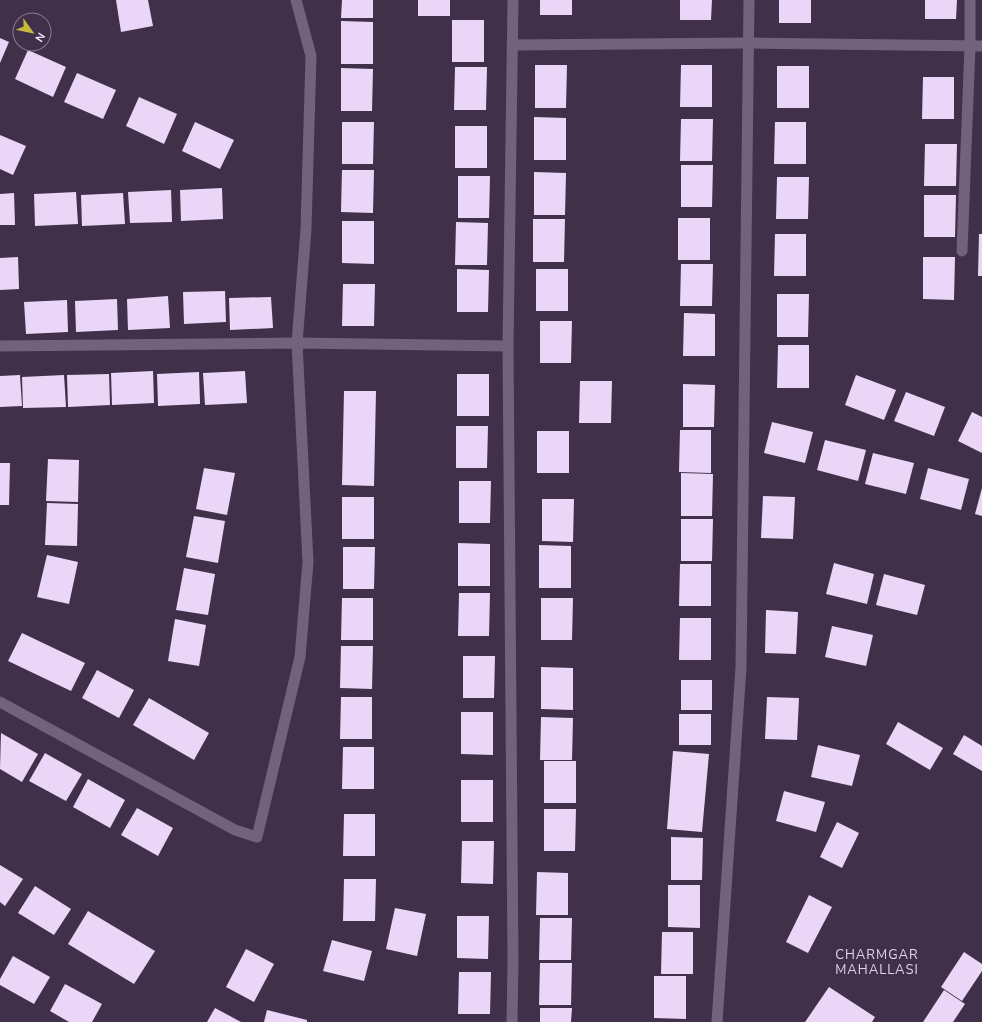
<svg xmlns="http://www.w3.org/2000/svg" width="982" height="1022" font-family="'Nunito Sans',sans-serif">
	<rect width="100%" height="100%" fill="#41304a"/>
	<g fill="#ebd6f7">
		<polygon points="116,0 148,0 153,26 121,32"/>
		<polygon points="342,0 373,0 373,18 341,18"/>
		<rect x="418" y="0" width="32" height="16"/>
		<rect x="540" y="0" width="32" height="15"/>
		<polygon points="680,0 712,0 711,20 680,20"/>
		<rect x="779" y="0" width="32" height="23"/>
		<polygon points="925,0 957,0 956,19 925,19"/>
		<rect x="452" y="20" width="32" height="42"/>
		<polygon points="341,21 373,22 373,64 341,64"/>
		<polygon points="0,38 9,42 0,63"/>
		<polygon points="28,50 66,67 53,97 15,79"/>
		<polygon points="535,65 567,65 566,108 535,108"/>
		<polygon points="681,65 712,65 712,107 680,107"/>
		<rect x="777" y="66" width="32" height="42"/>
		<polygon points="455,67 487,67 486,110 454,110"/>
		<polygon points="341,68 373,69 372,111 341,111"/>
		<polygon points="77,73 116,90 103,119 64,102"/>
		<polygon points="923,77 954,77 954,119 922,119"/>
		<polygon points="139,97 177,114 164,144 126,126"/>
		<polygon points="534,117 566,118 566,160 534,160"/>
		<polygon points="681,119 713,119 712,161 680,161"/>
		<polygon points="195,122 234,140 220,169 182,151"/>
		<polygon points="342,122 374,122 373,164 342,164"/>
		<polygon points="775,122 806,122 806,164 774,164"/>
		<rect x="455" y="126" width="32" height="42"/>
		<polygon points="0,135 26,146 13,175 0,169"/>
		<polygon points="925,144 957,144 956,186 924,186"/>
		<polygon points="681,165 713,165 712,207 681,207"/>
		<polygon points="342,170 374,170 373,213 341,212"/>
		<polygon points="534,172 566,173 565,215 534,215"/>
		<polygon points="458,176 490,176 489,218 458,218"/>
		<polygon points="777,177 809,177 808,219 776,219"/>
		<polygon points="222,188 223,219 181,221 180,190"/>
		<polygon points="171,190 172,222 130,223 128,192"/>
		<polygon points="76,192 78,224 35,226 34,194"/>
		<polygon points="14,193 15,225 0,225 0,194"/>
		<polygon points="123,193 125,224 82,226 81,195"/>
		<polygon points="924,195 956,195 955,237 924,237"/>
		<rect x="678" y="218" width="32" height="42"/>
		<polygon points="533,219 565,219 564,262 533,262"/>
		<polygon points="342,221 374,221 374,264 342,263"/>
		<polygon points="456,222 488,223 487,265 455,265"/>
		<polygon points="775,234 806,234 806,276 774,276"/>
		<polygon points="979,234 982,234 982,276 978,276"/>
		<polygon points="18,257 19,289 0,290 0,258"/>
		<polygon points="923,257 955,257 954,300 923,299"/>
		<polygon points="681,264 713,264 712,306 680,306"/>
		<polygon points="457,269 489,270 488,312 457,312"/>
		<rect x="536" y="269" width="32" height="42"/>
		<polygon points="343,284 375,284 374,326 342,326"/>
		<polygon points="225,291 226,322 184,324 183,292"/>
		<polygon points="777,294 809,294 808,337 777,337"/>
		<polygon points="168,296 170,328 128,330 127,299"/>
		<polygon points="271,297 273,328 230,330 229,298"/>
		<polygon points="117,299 118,330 76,332 75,301"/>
		<polygon points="67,300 68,332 26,334 24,302"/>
		<polygon points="684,313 715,314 715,356 683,356"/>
		<polygon points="540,321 572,321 571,363 540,363"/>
		<polygon points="778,345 809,345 809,388 777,388"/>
		<polygon points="153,371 154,403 112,405 111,373"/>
		<polygon points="245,371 247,403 205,405 203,373"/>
		<polygon points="199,372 200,404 158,406 157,374"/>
		<polygon points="109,374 110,405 68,407 67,375"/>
		<rect x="457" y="374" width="32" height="42"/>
		<polygon points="20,375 22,406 0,407 0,376"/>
		<polygon points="64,375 66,407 23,408 22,377"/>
		<polygon points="856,375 896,390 884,420 845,405"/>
		<polygon points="580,381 612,381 611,423 579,423"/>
		<polygon points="683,384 715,385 714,427 683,427"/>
		<polygon points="344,391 376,391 374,486 342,485"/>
		<polygon points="906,392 945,407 934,436 894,421"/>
		<polygon points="972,412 982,417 982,453 958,441"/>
		<polygon points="772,422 813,432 805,463 764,453"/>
		<polygon points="456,426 488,426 487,468 456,468"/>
		<polygon points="680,430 711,430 711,473 679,472"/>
		<rect x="537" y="431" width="32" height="42"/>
		<polygon points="825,440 866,450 858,481 817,470"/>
		<polygon points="873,453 914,463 906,494 865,484"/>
		<polygon points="48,459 79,460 78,502 46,501"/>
		<polygon points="0,463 10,463 9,505 0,505"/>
		<polygon points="204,468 235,473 227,515 196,509"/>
		<polygon points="928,468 969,479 961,510 920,499"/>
		<polygon points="681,473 713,474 712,516 681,516"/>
		<polygon points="459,481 491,481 490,523 459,523"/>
		<polygon points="982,488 982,516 975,514"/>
		<polygon points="763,496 795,497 793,539 761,538"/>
		<rect x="342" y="497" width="32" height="42"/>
		<polygon points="542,499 574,499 573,542 542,541"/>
		<polygon points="47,503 78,504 77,546 45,545"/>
		<polygon points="194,516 225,521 218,563 186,557"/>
		<polygon points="681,519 713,519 712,561 681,561"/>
		<polygon points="458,543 490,544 490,586 458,586"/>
		<polygon points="539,545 571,546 571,588 539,588"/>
		<polygon points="343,547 375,547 374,589 343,589"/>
		<polygon points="47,555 78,562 69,604 37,597"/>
		<polygon points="834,563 874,574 867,604 826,594"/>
		<polygon points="680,564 711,564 711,606 679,606"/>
		<polygon points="184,568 215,574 208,615 176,610"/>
		<polygon points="884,574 925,585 917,615 876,605"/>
		<polygon points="459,593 490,593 489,636 458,636"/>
		<polygon points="342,598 373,598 373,640 341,640"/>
		<polygon points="541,598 573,598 572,640 541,640"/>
		<polygon points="766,610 798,612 796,654 765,653"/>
		<polygon points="680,618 711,618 711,660 679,660"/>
		<polygon points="175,619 206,625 199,666 168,661"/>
		<polygon points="832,626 873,635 866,666 825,657"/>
		<polygon points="22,633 85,663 71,691 8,661"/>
		<polygon points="341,646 373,646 372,689 340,688"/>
		<polygon points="463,656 495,656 494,698 463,698"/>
		<polygon points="541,667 573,668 573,710 541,709"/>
		<polygon points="97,670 134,690 119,718 82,698"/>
		<rect x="681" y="680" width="31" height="30"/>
		<polygon points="341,697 372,697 372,739 340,739"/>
		<polygon points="767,697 799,698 797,740 765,739"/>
		<polygon points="149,698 209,733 194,760 133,725"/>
		<polygon points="461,712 493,712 493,755 461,754"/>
		<rect x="679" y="714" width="32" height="31"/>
		<polygon points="541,717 573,718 572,760 540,760"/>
		<polygon points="898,722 943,748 930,770 886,744"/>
		<polygon points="1,733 38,754 22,782 0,769"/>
		<polygon points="964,735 982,746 982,771 953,754"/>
		<polygon points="818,745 860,755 852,786 811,777"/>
		<polygon points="343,747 374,747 374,789 342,789"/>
		<polygon points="673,751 709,754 702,832 667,829"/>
		<polygon points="45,753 82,774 66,801 29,781"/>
		<rect x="544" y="761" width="32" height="42"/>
		<polygon points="88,779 125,800 110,828 73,807"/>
		<rect x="461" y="780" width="32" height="42"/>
		<polygon points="784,791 825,802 816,832 776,821"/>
		<polygon points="137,808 173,828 158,856 121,835"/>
		<polygon points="544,809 576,809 575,851 544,851"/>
		<polygon points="344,814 375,814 375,856 343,856"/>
		<polygon points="837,822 859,833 842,868 820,857"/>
		<polygon points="671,837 703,838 702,880 671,880"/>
		<polygon points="462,841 494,841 493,884 461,883"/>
		<polygon points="0,865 23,879 5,906 0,902"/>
		<polygon points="537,872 568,873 568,915 536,915"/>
		<polygon points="344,879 376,879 375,921 343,921"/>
		<polygon points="668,885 700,885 700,928 668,927"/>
		<polygon points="35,886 71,909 54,935 18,913"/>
		<polygon points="809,895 832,907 808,953 786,942"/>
		<polygon points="395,908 426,914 417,956 386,949"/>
		<polygon points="88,911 155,951 134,984 68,944"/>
		<polygon points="457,916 489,916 488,959 457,958"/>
		<polygon points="540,918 572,918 571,960 539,960"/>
		<polygon points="662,932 693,932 693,974 661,974"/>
		<polygon points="332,940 372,951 364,981 323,971"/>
		<polygon points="246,949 274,964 254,1002 226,987"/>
		<polygon points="964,952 982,964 982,971 962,1001 941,987"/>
		<polygon points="13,956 50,977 34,1004 0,985 0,979"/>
		<polygon points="540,963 572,963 571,1005 539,1005"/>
		<polygon points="459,972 491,972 490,1014 458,1014"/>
		<polygon points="654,976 686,976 686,1019 654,1018"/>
		<polygon points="65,984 102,1004 92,1022 69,1022 50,1011"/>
		<polygon points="829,987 875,1017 872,1022 805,1022"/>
		<polygon points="944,990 965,1004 953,1022 923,1022"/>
		<polygon points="215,1008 241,1022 207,1022"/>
		<polygon points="540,1008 572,1008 571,1022 540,1022"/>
		<polygon points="267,1010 307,1020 307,1022 264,1022"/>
	</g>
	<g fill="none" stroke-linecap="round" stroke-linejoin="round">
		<g stroke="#73627c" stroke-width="11">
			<polyline points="513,45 749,43 982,46"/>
			<polyline points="962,251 970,46 970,0"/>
			<polyline points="0,346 297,343 508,346"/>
			<polyline points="0,702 235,830 257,837 300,657 308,562 297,343 306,229 311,56 296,0"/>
			<polyline points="512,1022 513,962 508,346 513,0"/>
			<polyline points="717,1022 741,667 749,0"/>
		</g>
	</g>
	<g text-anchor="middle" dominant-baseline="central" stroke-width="4" stroke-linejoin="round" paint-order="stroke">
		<g font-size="13" letter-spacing="1" fill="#e6d1f2" stroke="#41304a">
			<text x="877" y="955">CHARMGAR<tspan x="877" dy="15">MAHALLASI</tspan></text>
		</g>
	</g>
	<g transform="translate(32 32) rotate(123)"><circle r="19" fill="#41304a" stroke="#897b91"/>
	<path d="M0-3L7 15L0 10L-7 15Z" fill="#c8bb3b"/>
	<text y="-6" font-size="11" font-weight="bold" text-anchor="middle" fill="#f5ebfb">N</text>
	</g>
</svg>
